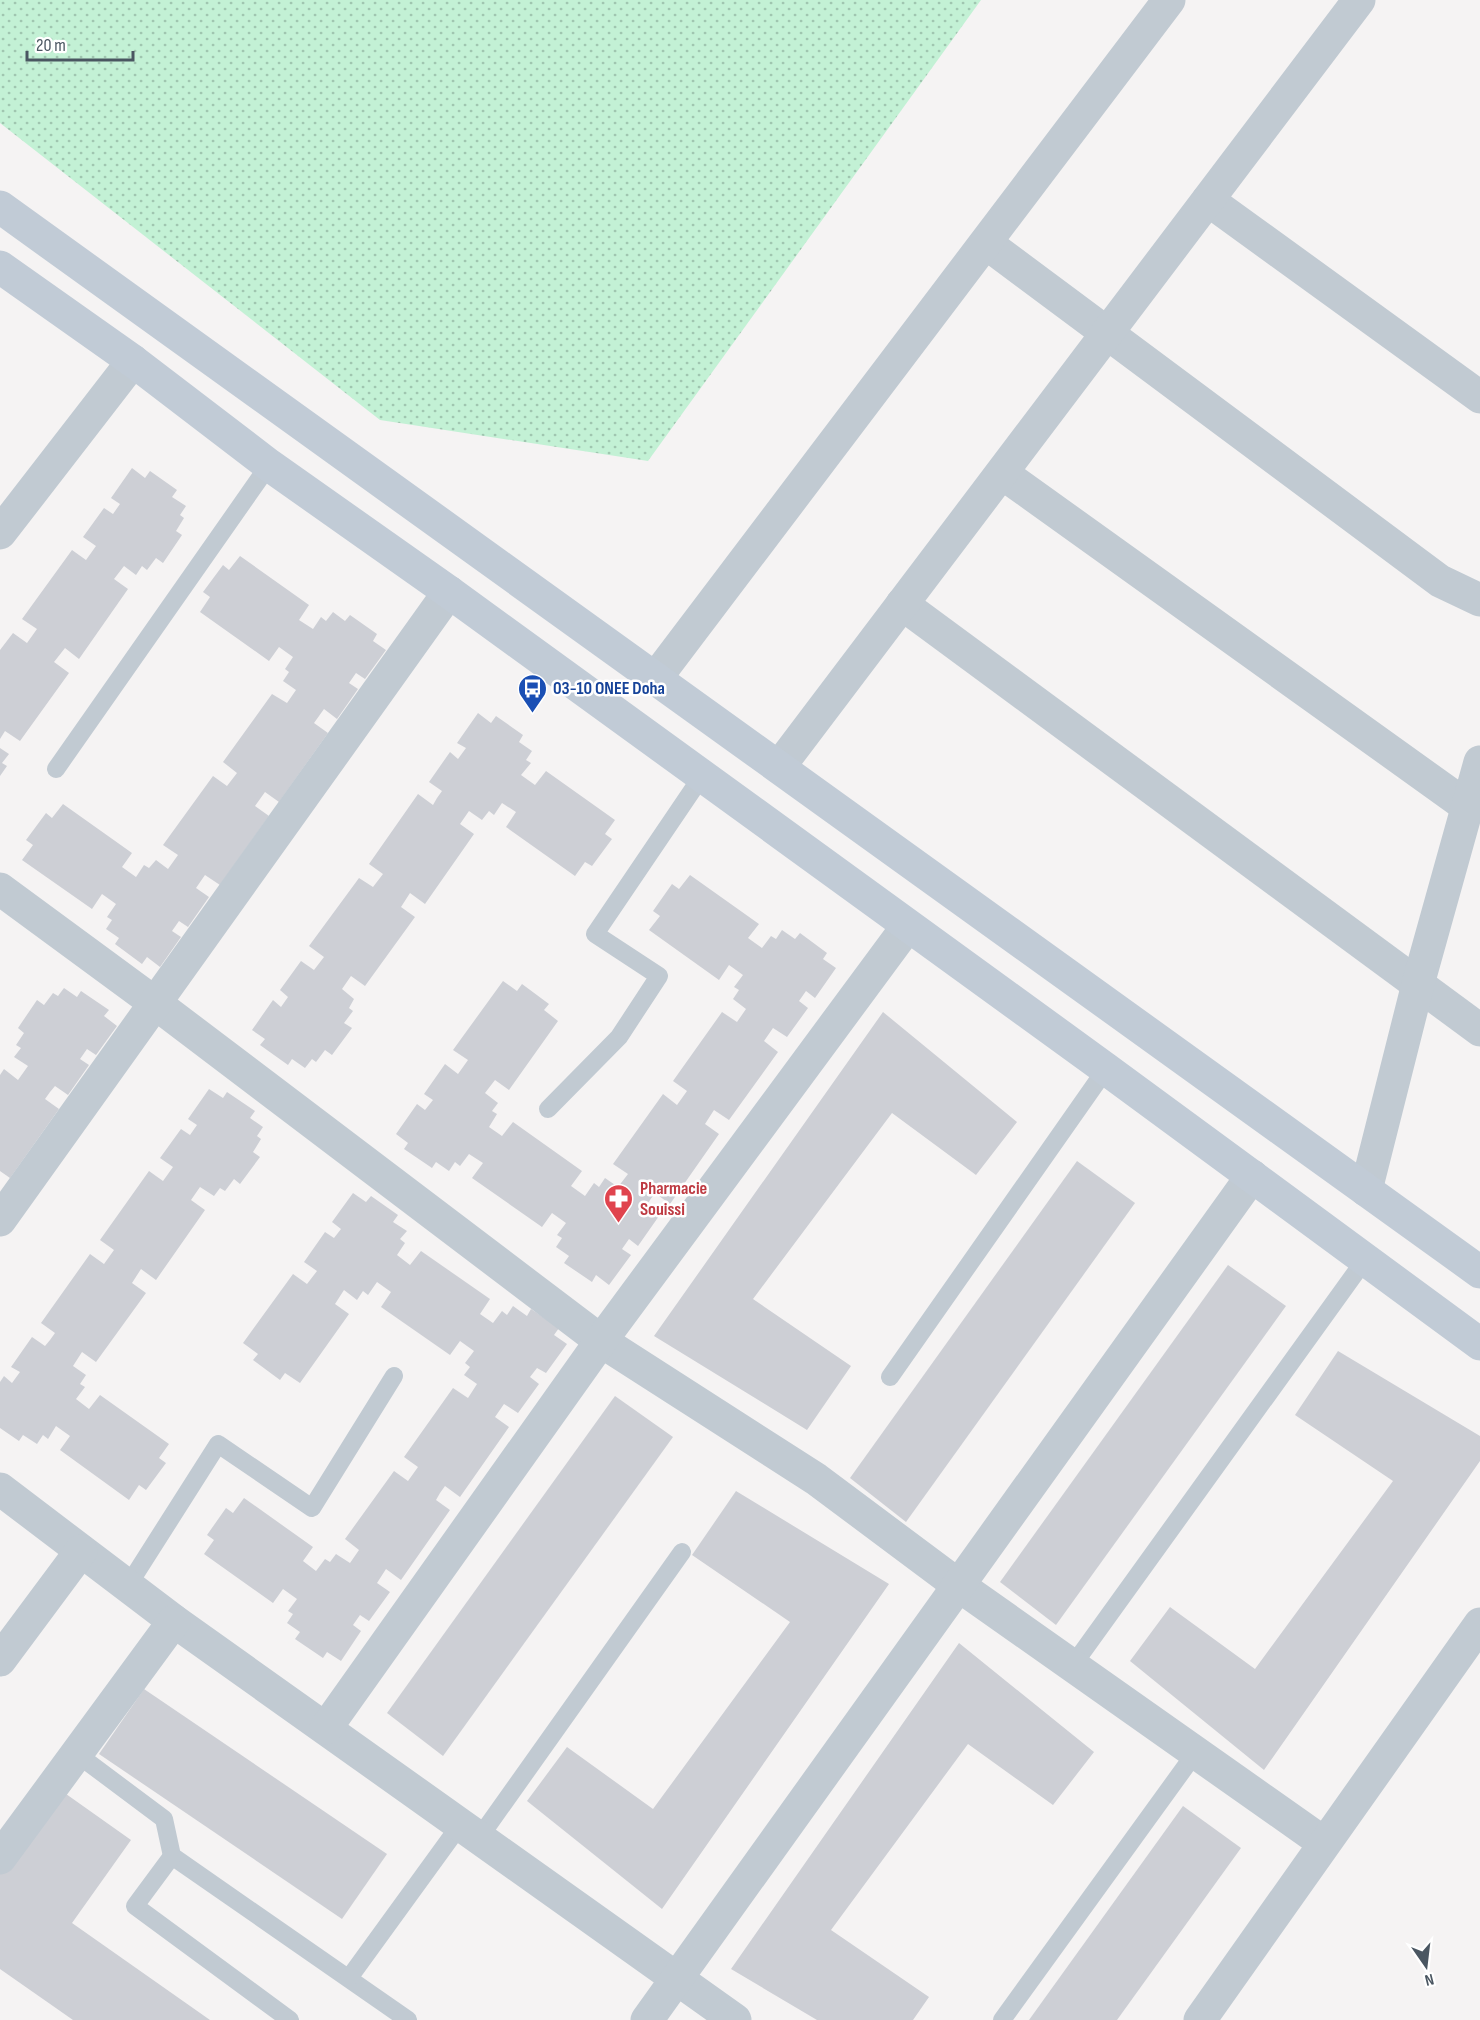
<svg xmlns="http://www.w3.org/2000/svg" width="1480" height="2020" font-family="'Sofia Sans Condensed',sans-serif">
	<defs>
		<pattern id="grass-dots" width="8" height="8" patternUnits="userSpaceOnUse" patternTransform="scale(1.5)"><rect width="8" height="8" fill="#c3f1d5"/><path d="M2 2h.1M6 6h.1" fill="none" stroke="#a0c6b0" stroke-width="1.8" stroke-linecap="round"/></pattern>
	</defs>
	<rect width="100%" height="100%" fill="#f5f3f3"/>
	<polygon fill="url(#grass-dots)" points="0,0 981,0 648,461 380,420 0,123"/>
	<g fill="#cdcfd5">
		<polygon points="132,468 145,478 150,471 177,490 172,497 186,506 180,515 184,518 176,531 182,535 163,563 156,558 147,570 142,566 136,575 124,566 114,579 128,589 79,659 65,648 54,662 69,673 20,741 5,731 0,739 0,650 13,633 27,643 37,629 22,619 72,550 86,560 96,546 83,537 104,508 113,514 120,504 111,498"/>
		<polygon points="240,556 309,605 299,620 313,629 321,617 326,621 333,612 345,621 350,615 377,634 373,641 386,650 365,679 356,673 349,683 358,689 337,719 324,709 314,723 328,733 279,802 265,792 255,806 269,816 220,885 205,875 196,888 209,897 188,927 179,921 172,931 181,937 160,967 147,957 142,964 115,944 119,938 106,929 112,920 107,917 116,904 102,894 92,909 22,860 33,845 26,840 46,813 52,818 63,804 132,853 122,867 136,877 144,865 149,868 156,860 168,869 178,855 163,845 213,776 227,786 237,773 223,762 272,694 287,703 296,690 283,681 289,672 285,669 293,657 279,647 269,661 200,612 210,597 203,592 223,565 229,570"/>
		<polygon points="478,713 491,723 496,716 523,735 519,742 532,751 526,760 531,763 521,775 535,785 546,771 615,820 605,834 612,839 592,866 585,862 575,876 506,827 516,812 502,803 494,815 489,811 482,820 469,811 460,824 474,834 425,904 410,893 401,907 415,917 365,986 351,976 342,989 354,999 349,1008 353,1011 344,1023 352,1028 332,1055 325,1050 316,1062 312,1059 305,1068 292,1059 288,1065 260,1045 265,1039 252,1030 273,1000 281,1007 288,997 280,990 301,961 314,970 324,957 309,946 359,878 373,887 383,874 369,864 418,794 433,805 437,798 442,791 429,782 450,752 458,759 466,748 457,743"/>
		<polygon points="0,748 9,754 2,763 7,766 0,776"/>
		<polygon points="690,875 759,924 748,938 762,948 771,936 776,939 782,930 795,939 800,933 827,953 823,959 836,968 815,998 806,991 799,1001 808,1008 787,1037 773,1028 764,1041 778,1052 729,1120 714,1110 705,1124 719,1134 670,1204 655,1193 650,1200 646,1207 659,1216 638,1246 629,1239 622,1249 631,1255 609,1285 596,1275 592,1282 564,1263 569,1256 556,1247 562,1238 557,1235 566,1223 552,1213 542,1227 472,1178 483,1163 469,1154 460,1166 455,1162 449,1171 436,1162 432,1168 404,1149 408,1143 396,1134 417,1104 425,1110 433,1100 424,1094 445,1064 458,1074 468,1060 453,1050 503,981 517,991 522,984 549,1004 544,1010 558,1021 509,1090 495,1080 485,1093 498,1103 492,1111 497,1114 489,1127 502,1136 513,1122 582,1171 571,1186 585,1196 594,1183 599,1187 605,1178 618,1187 628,1174 613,1164 663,1094 677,1105 687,1091 673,1081 722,1012 737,1022 746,1009 733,999 739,990 734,987 743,975 729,965 719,980 649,930 660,916 653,911 672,884 679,889"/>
		<polygon points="64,988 77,997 81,991 109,1010 104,1016 117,1026 96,1055 87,1049 80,1059 89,1065 68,1095 55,1086 50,1092 45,1099 59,1109 10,1178 0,1171 0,1075 4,1069 18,1080 28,1066 14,1057 21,1048 16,1045 24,1033 18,1028 37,1000 44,1005 53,993 58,996"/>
		<polygon points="883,1012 1017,1122 976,1175 892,1113 753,1299 851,1366 807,1430 654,1336"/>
		<polygon points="209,1089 223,1098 227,1092 255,1111 250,1118 263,1127 257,1136 261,1139 253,1152 260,1157 240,1184 234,1179 225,1191 220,1188 214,1196 200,1187 191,1200 205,1210 156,1280 141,1269 132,1283 146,1293 96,1362 82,1352 73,1366 86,1375 80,1384 85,1387 76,1399 89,1409 100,1395 169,1444 159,1458 166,1463 146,1490 139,1485 129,1500 60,1450 70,1436 56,1426 48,1439 43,1435 37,1444 23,1435 19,1441 0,1428 0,1382 4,1376 12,1383 20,1372 11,1367 32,1337 45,1346 50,1340 55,1333 41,1323 90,1254 104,1264 114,1250 100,1240 149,1171 163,1181 173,1167 160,1158 181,1129 190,1135 197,1125 188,1119"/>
		<polygon points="1077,1161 1135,1203 906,1522 850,1478"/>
		<polygon points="353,1193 366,1202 371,1196 398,1215 393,1222 407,1231 400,1239 405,1243 397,1255 410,1265 421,1251 490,1299 480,1314 493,1323 502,1311 507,1315 513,1306 527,1316 531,1309 559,1328 554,1335 567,1344 546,1373 537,1368 530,1377 539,1384 518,1413 504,1404 495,1417 509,1427 460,1497 445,1486 440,1493 436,1500 450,1510 401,1580 386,1569 377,1583 390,1592 369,1621 360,1615 353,1625 361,1631 341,1661 327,1652 323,1658 295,1639 300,1632 287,1623 293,1614 288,1611 297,1599 283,1589 273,1603 204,1554 214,1540 207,1535 226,1508 233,1513 244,1498 313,1547 303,1561 316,1571 325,1559 330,1562 336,1554 350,1563 359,1550 345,1539 394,1471 408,1481 418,1467 404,1457 453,1388 468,1398 477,1384 464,1375 470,1367 465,1363 474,1351 460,1341 450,1355 381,1307 391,1292 377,1282 368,1295 363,1291 357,1300 344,1290 335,1304 349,1314 300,1383 285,1373 280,1380 253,1360 258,1354 243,1343 293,1274 307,1284 317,1271 304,1262 325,1232 334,1238 341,1229 332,1222"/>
		<polygon points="1228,1265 1286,1306 1056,1625 1000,1582"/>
		<polygon points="1338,1351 1480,1436 1480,1461 1264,1770 1130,1661 1170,1607 1255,1669 1393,1481 1295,1415"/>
		<polygon points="615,1396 673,1437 443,1756 387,1713"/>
		<polygon points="736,1491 889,1584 662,1909 527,1801 567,1747 653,1809 790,1622 692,1555"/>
		<polygon points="959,1643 1094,1752 1053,1805 968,1744 831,1930 929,1997 913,2020 817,2020 731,1969"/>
		<polygon points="144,1689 387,1854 342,1919 99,1754"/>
		<polygon points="59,1789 131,1840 72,1923 210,2020 73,2020 0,1969 0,1871"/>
		<polygon points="1183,1806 1241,1848 1117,2020 1029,2020"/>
	</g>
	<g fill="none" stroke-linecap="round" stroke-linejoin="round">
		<g stroke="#c1cad2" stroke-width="18">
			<polyline points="56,769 269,465"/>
			<polyline points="548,1109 619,1037 659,976 595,934 702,776"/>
			<polyline points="890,1377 1106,1069"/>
			<polyline points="129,1584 218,1444 312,1508 394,1376"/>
			<polyline points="1073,1665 1364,1261"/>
			<polyline points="77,1754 164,1819 172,1856 408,2020"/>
			<polyline points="479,1838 682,1552"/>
			<polyline points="172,1856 135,1906 290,2020"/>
			<polyline points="349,1978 460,1825"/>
			<polyline points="1002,2020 1196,1752"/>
		</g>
		<g stroke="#c1cad2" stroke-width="33">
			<polyline points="1208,200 1480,397"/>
			<polyline points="986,243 1440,581 1480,600"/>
			<polyline points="1002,473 1468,807"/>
			<polyline points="0,533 133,361"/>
			<polyline points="902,604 1480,1030"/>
			<polyline points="655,679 1169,0"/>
			<polyline points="779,767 1359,0"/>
			<polyline points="0,889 155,1003 601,1341 816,1479 958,1585 1324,1843"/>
			<polyline points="1366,1190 1418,984 1480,762"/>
			<polyline points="0,1220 449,592"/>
			<polyline points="0,1489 174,1621 735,2020"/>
			<polyline points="0,1660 81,1551"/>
			<polyline points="326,1728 601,1341 907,927"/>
			<polyline points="0,1858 174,1621"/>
			<polyline points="647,2020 1252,1176"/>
			<polyline points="1200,2020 1480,1624"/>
		</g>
		<g stroke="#c1cbd6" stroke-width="33">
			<polyline points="0,207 1480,1272"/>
			<polyline points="0,267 133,361 269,465 449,592 1106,1069 1480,1344"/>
		</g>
	</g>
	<defs>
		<symbol id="bus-pin" viewBox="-11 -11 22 30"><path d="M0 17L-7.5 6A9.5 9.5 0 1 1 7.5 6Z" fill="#1a4fb4" stroke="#fff"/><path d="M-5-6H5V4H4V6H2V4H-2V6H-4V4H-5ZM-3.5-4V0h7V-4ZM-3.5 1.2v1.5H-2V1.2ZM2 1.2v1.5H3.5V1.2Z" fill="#fff"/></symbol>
		<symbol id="pharmacy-pin" viewBox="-11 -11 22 30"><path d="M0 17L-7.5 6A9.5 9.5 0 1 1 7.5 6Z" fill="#e0444e" stroke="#fff"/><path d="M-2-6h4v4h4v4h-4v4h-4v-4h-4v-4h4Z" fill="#fff"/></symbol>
	</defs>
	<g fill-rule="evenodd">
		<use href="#bus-pin" x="516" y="672" width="33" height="45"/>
		<use href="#pharmacy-pin" x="602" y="1182" width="33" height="45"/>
	</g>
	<g text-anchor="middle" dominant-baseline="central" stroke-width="5" stroke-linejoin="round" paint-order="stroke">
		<g font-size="18" font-weight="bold" fill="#164399" stroke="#fff" text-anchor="start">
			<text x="553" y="688">03-10 ONEE Doha</text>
		</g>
		<g font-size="18" font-weight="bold" fill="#be3a42" stroke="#fff" text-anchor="start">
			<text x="640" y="1188">Pharmacie<tspan x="640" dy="21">Souissi</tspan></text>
		</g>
	</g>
	<g transform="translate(1426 1966) rotate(166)" stroke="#ffffff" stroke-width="4.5" paint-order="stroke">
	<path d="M0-4.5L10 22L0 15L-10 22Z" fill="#4a5661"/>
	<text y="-9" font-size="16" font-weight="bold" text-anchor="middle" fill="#4a5661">N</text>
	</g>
	<path d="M27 51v9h106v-9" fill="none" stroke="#4a5661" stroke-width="3"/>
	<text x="36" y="51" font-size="18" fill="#4a5661" stroke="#ffffff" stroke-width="4.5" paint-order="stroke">20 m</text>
</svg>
